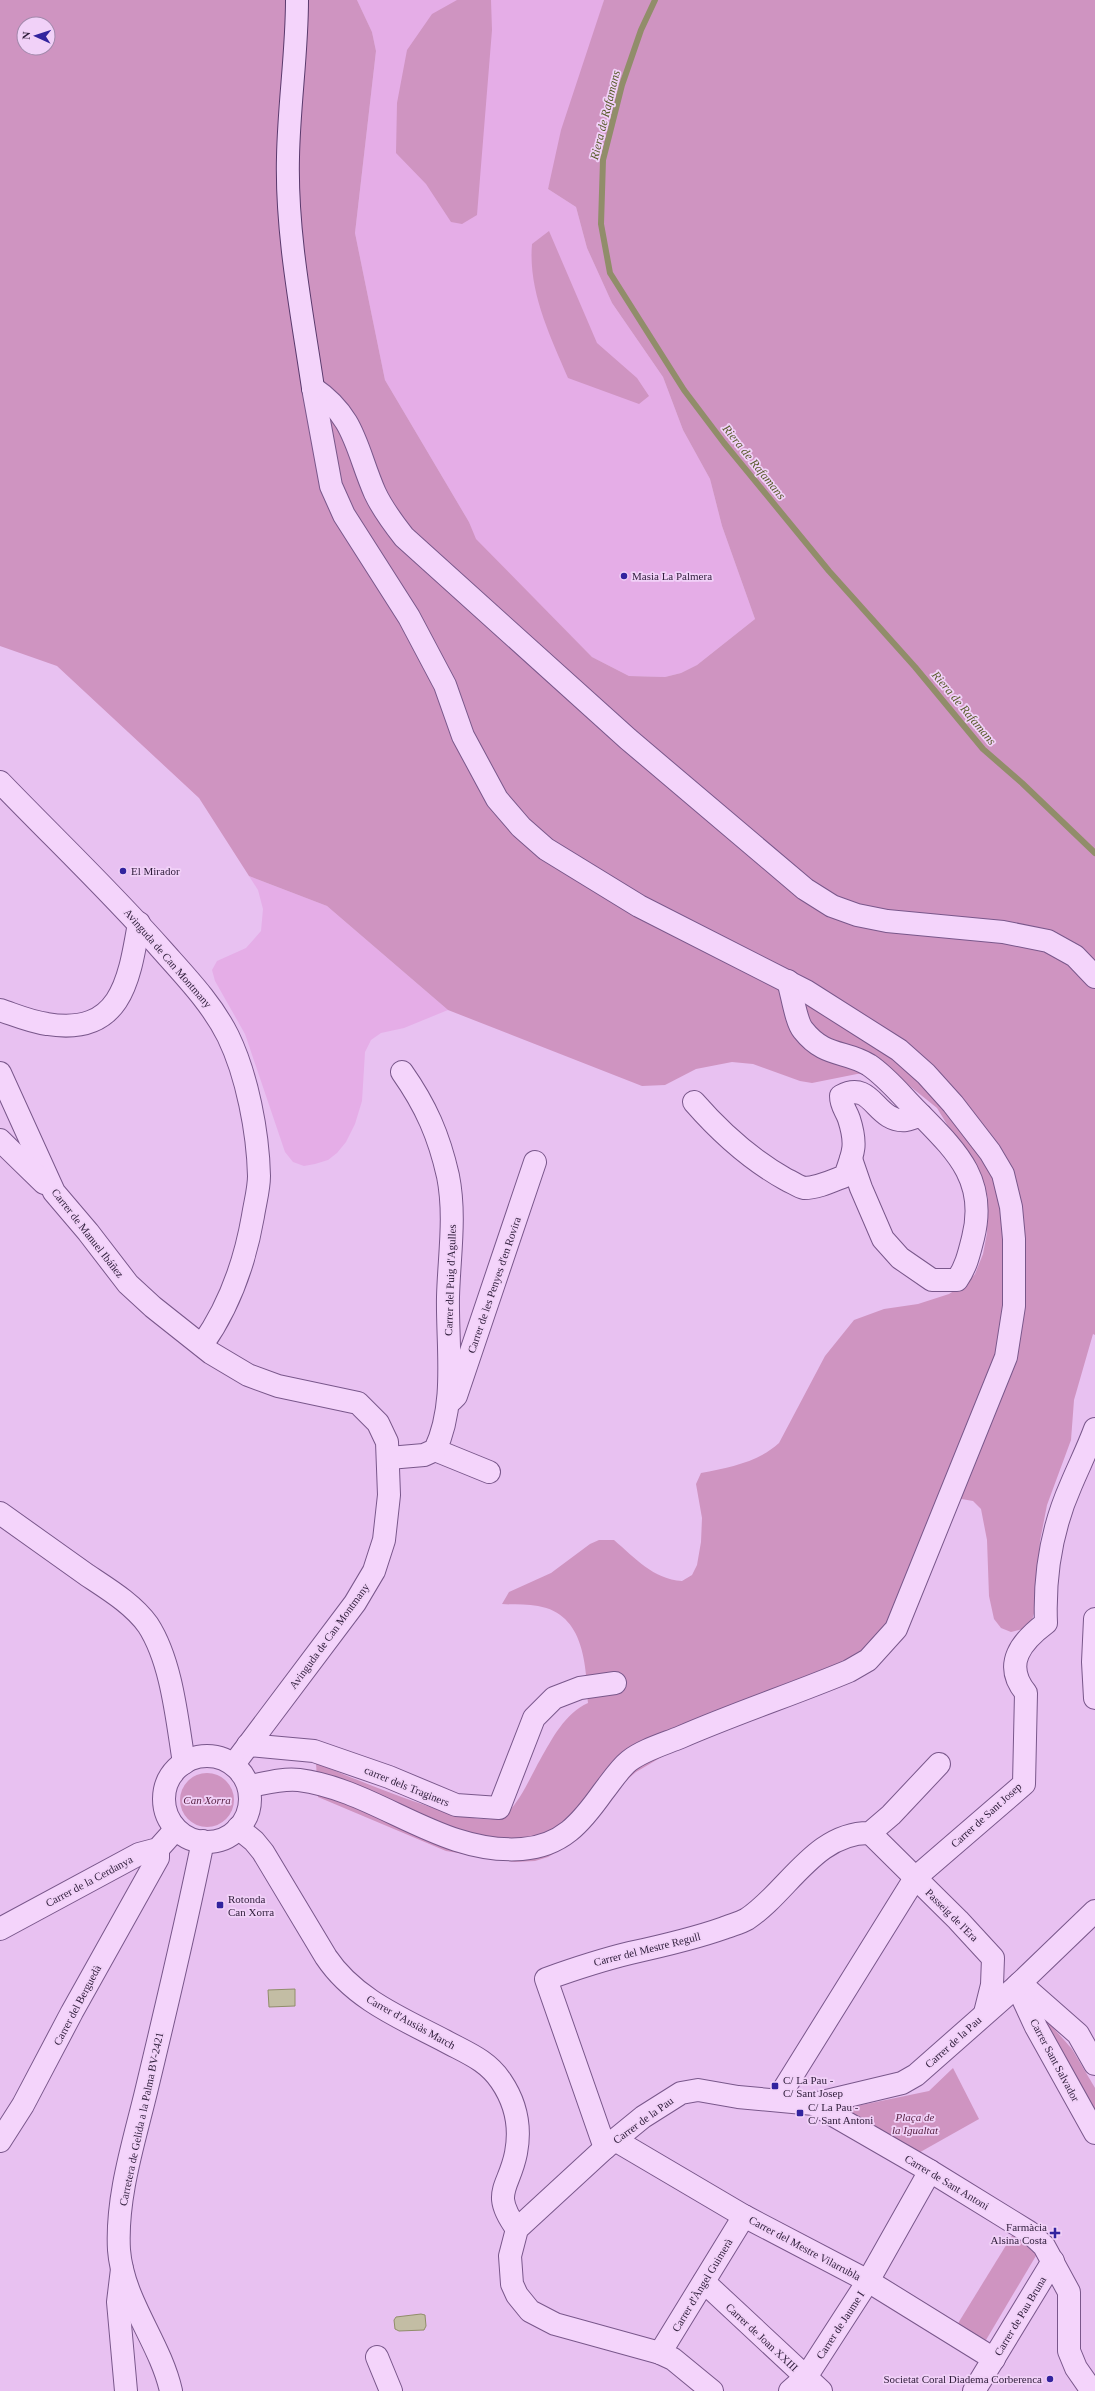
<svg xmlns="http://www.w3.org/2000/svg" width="1095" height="2391" font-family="'Times New Roman',serif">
	<rect width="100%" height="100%" fill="#e8c1f1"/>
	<g fill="#e5ade7">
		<polygon points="357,0 604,0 548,189 576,207 587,248 612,303 663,377 683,430 710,479 722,526 755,619 697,665 681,673 665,677 629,676 592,657 475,539 469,522 385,380 355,233 376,51 372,32"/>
		<polygon points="249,876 327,906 448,1010 404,1028 381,1033 371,1040 365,1052 362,1101 355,1124 346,1142 337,1153 328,1160 315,1164 304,1166 293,1162 285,1152 245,1034 215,981 212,970 217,961 246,948 261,931 263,909 258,890"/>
	</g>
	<g fill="#cf94c1" fill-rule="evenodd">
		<path d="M 0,0 L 357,0 L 372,32 L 376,51 L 355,233 L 385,380 L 469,522 L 476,539 L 592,657 L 629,676 L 665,677 L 681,673 L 697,665 L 755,619 L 722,526 L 710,479 L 683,430 L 663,377 L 612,303 L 587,248 L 576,207 L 548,189 L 561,130 L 604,0 L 1095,0 L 1095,1335 L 1093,1334 L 1074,1400 L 1071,1440 L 1047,1505 L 1040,1541 L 1036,1607 L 1032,1620 L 1023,1629 L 1011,1632 L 1001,1628 L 994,1619 L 989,1596 L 987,1540 L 981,1509 L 973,1501 L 956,1498 L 869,1670 L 682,1745 L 636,1772 L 622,1784 L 579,1838 L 548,1857 L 535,1861 L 515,1862 L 446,1851 L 318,1797 L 316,1763 C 351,1777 467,1828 498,1818 C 516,1813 531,1775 540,1760 C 552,1739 565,1713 588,1703 C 586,1666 585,1614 538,1606 C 526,1604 513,1605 502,1604 L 509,1592 L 551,1573 L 590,1544 L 599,1540 L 614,1540 C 635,1558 653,1579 682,1581 L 692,1575 L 697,1565 L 701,1542 L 702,1518 L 696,1484 L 701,1473 C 729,1467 757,1463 779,1443 L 825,1356 L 854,1320 L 884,1309 L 918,1304 L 949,1294 L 968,1282 L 975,1274 L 983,1254 L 987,1233 L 988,1199 L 985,1187 L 937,1108 L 891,1071 L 857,1074 L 812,1083 L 800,1081 L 753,1064 L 732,1062 L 696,1069 L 665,1085 L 642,1086 L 448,1010 L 327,906 L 249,876 L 199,798 L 57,666 L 0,646 ZM 24,24 L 48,24 L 48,48 L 24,48 Z"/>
		<polygon points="457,0 491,0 492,30 477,215 462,224 451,222 426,184 396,153 397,103 407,50 432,14"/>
		<path d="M 549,231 L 597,343 L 637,378 L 649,396 L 639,404 L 568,378 C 550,336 528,291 532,244 Z"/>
		<circle cx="207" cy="1800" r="27"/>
		<polygon points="1045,2022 1049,2023 1072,2049 1095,2088 1095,2117"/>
		<polygon points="953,2068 979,2119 915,2155 849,2116 852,2107 929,2091"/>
		<polygon points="1013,2234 1040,2249 986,2340 957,2325"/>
	</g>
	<g fill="#c3bda4" stroke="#918d6a">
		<polygon points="295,1989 295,2006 269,2007 268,1990"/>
		<polygon points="421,2314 425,2315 426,2326 424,2330 399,2331 395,2329 394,2320 396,2317"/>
	</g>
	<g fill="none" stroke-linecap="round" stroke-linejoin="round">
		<polyline stroke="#918d6a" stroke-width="6" points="655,0 641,30 622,85 603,160 601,224 610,273 684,390 724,443 829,571 915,667 983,749 1022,783 1095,853"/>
		<defs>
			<g id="minor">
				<path d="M 0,782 C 54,838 111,892 163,951 C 187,978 212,1004 228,1036 C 247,1075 258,1132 259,1176 C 259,1189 255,1203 253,1216 C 245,1262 229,1307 202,1345"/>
				<path d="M 788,981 C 792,993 796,1022 803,1030 C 825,1058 845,1050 869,1065 C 887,1077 902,1096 917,1111 C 955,1150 988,1179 973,1238 C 969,1254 966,1267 957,1280 L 932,1280 L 900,1258 L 883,1239 L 861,1188 L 851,1159"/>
				<path d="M 0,1010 C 15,1015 31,1022 47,1024 C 121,1036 129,981 139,923"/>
				<polyline points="0,1073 54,1192 88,1232 128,1284 153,1307 211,1353 248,1375 278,1386 358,1403 378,1423 387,1442 389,1495 384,1540 374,1571 355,1603 234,1764"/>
				<path d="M 694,1102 C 721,1133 751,1160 787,1180 C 792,1182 799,1187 804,1188 C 818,1188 832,1181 845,1176 C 854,1152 857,1144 849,1119 C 846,1110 841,1106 841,1096 C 873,1079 875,1123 906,1120 C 911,1119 916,1117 921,1115"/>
				<polyline points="0,1140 44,1183"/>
				<polyline points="452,1400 456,1396 535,1162"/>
				<polyline points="435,1450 489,1472"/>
				<path d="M 389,1458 L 424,1455 L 435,1450 C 457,1404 447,1346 448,1297 C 449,1257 456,1216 448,1176 C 439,1136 426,1106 402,1072"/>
				<polyline points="248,1745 314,1751 389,1777 456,1805 499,1808 534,1718 554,1698 580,1688 615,1683"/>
				<path d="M 238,1828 L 254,1841 L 263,1852 L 326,1957 C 354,1999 401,2018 445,2041 C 467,2053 487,2060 501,2081 C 516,2103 521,2127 516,2153 C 509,2189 490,2192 517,2229"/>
				<polyline points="870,1833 958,1920 993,1958 992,1985 985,2013"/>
				<polyline points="0,1929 139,1854 158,1849 175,1830"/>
				<polyline points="1020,1983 1078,2034 1095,2064"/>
				<polyline points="1017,1986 1036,2027 1095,2133"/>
				<path d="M 777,2100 L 915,1878 L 1024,1784 L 1026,1693 C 1002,1664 1022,1641 1046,1623 C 1044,1574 1051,1530 1071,1485 C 1079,1466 1088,1448 1095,1429"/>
				<polyline points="814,2104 930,2171 1029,2232 1044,2246 1069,2292 1069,2351 1076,2368 1092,2391"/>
				<polyline points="615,2140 744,2216 868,2281 994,2359"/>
				<polyline points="0,2141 23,2105 72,2012 158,1858 158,1849"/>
				<path d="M 605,2148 L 546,1979 C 574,1969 601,1960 630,1953 C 662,1946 693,1939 724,1928 C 731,1925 740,1923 747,1919 C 788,1892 815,1832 870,1833 L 891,1815 L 939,1764"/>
				<polyline points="122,2269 118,2302 126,2391"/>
				<polyline points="704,2282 821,2391"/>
				<polyline points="660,2353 744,2216"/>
				<polyline points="377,2357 391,2391"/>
				<polyline points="712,2391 673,2359 660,2353 555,2324 530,2311 517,2295 512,2284 510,2256 517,2229 605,2148 643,2117 681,2093 698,2090 738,2097 814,2104 902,2083 916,2075 1017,1986 1095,1911"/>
				<polyline points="790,2391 806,2377 868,2281 930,2171"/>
				<polyline points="974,2391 1053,2261"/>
			</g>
			<g id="tertiary">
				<path d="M 313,388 C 356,417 356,450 375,493 C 383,510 393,523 404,537 L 628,739 L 805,889 L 832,906 L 857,915 L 887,921 L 1003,932 L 1048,941 L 1075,956 L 1095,977"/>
				<path d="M 0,1513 C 29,1534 58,1554 87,1575 C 108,1589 133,1604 148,1625 C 172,1662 177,1720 184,1763"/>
				<polyline points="1095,1619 1093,1662 1095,1698"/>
				<circle cx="207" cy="1799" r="43"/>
				<path d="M 250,1786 C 266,1783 283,1778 299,1780 C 377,1790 440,1855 522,1849 C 562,1846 581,1823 603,1792 C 611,1782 619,1769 629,1761 C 643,1750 664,1744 681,1737 C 736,1713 794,1694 849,1671 L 868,1660 L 896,1629 L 1006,1357 L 1014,1306 L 1014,1239 L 1011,1207 L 1003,1174 L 990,1152 L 953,1104 L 926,1074 L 899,1050 L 806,991 L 639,906 L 546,849 L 521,827 L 497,799 L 463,736 L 445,685 L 409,617 L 344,515 L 331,486 L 313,388"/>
				<path d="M 171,2391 C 160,2342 123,2301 119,2250 C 116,2197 134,2142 146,2092 C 166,2009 186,1925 203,1841"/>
			</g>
			<path id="secondary" d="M 297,0 C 297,52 289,104 288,157 C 286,233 302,313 313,388"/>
		</defs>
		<use href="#minor" stroke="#79578b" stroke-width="24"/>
		<use href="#tertiary" stroke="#79578b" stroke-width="24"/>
		<use href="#secondary" stroke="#5a3a6d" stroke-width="24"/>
		<use href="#minor" stroke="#f4d4fb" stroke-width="22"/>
		<use href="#tertiary" stroke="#f4d4fb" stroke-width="22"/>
		<use href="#secondary" stroke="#f4d4fb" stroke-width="22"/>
	</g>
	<g fill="#32239e" stroke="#f1d1f8" stroke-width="1.5">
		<circle cx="624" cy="576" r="4"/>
		<circle cx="123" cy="871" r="4"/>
		<rect x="216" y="1901" width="8" height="8" rx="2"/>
		<rect x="771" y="2082" width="8" height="8" rx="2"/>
		<rect x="796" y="2109" width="8" height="8" rx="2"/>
		<path d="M1053 2227h4v4h4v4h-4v4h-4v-4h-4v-4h4z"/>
		<circle cx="1050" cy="2379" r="4"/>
	</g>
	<g text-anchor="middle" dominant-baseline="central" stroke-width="3.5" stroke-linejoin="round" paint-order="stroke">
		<g font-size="11" fill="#2e1c3a" stroke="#f1d1f8" text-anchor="start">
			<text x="632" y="576">Masia La Palmera</text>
			<text x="131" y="871">El Mirador</text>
			<text x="228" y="1899">Rotonda<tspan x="228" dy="13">Can Xorra</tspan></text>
			<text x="783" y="2080">C/ La Pau -<tspan x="783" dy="13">C/ Sant Josep</tspan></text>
			<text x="808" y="2107">C/ La Pau -<tspan x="808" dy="13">C/ Sant Antoni</tspan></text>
			<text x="1047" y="2227" text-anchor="end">Farmàcia<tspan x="1047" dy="13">Alsina Costa</tspan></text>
			<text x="1042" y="2379" text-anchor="end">Societat Coral Diadema Corberenca</text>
		</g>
		<g font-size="11" fill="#2e1c3a" stroke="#f1d1f8">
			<text transform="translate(168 958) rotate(49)">Avinguda de Can Montmany</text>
			<text transform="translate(88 1233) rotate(52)">Carrer de Manuel Ibáñez</text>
			<text transform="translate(450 1280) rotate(-88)">Carrer del Puig d'Agulles</text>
			<text transform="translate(494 1285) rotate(-71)">Carrer de les Penyes d'en Rovira</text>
			<text transform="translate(329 1636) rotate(-54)">Avinguda de Can Montmany</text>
			<text transform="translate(407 1786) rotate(22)">carrer dels Traginers</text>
			<text transform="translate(986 1815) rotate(-42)">Carrer de Sant Josep</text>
			<text transform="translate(89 1881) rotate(-28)">Carrer de la Cerdanya</text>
			<text transform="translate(952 1915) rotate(45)">Passeig de l'Era</text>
			<text transform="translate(647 1949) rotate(-14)">Carrer del Mestre Regull</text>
			<text transform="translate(77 2005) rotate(-62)">Carrer del Berguedà</text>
			<text transform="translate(411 2022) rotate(29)">Carrer d'Ausiàs March</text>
			<text transform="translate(953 2042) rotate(-42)">Carrer de la Pau</text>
			<text transform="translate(1055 2060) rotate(62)">Carrer Sant Salvador</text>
			<text transform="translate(141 2119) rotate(-78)">Carretera de Gelida a la Palma BV-2421</text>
			<text transform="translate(643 2120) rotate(-36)">Carrer de la Pau</text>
			<text transform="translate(947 2182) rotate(31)">Carrer de Sant Antoni</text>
			<text transform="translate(805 2248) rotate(28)">Carrer del Mestre Vilarrubla</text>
			<text transform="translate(702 2285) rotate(-59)">Carrer d'Àngel Guimerà</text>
			<text transform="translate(1020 2316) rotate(-59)">Carrer de Pau Bruna</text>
			<text transform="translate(840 2325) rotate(-57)">Carrer de Jaume I</text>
			<text transform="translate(762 2337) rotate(43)">Carrer de Joan XXIII</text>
		</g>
		<g font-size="11" font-style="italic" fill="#582243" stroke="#f1d1f8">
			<text x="207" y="1800">Can Xorra</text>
			<text x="915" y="2117">Plaça de<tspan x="915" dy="13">la Igualtat</tspan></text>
		</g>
		<g font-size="12" font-style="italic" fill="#585b2b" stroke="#f1d1f8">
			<text transform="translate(605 115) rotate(-76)">Riera de Rafamans</text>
			<text transform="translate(754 462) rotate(51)">Riera de Rafamans</text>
			<text transform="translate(964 708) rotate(50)">Riera de Rafamans</text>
		</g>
	</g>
	<g transform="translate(36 36) rotate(273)"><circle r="19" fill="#f1d1f8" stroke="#a389ac"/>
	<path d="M0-3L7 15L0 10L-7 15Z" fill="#32239e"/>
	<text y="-6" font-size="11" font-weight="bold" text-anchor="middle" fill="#2e1c3a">N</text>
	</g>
</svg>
